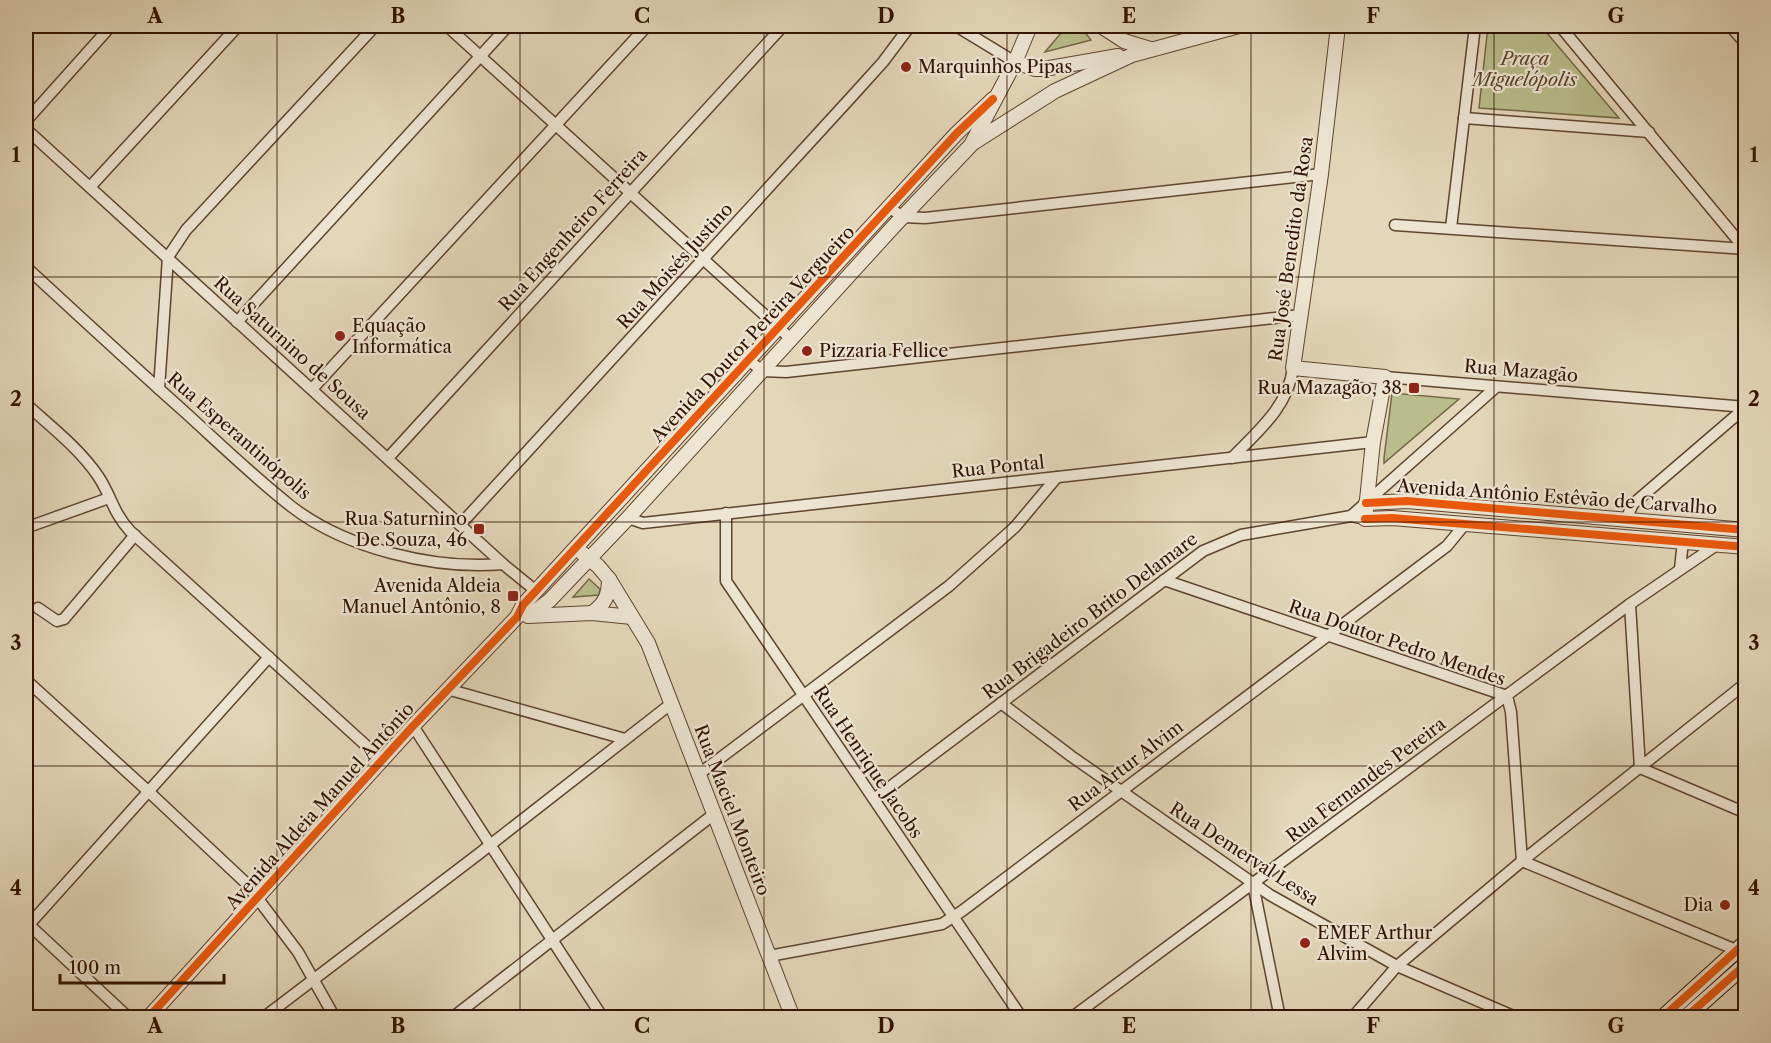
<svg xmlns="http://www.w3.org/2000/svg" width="1771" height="1043" font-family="'Libre Caslon Text',serif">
	<rect width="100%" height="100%" fill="#e3d6b9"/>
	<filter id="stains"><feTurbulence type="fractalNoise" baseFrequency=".00333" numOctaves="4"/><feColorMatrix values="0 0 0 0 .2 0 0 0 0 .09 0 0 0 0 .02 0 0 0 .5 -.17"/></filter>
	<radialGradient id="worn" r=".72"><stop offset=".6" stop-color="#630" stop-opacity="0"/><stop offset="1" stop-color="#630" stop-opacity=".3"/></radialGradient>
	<g fill="#b9bc8b" stroke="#756846" stroke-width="1.5">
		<polygon points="1067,26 1080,26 1091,40 1045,52"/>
		<polygon points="1488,26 1541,26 1619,118 1479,108"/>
		<polygon points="1392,393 1459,399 1384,463 1384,458"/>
		<polygon points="589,579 600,589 599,595 573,597"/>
	</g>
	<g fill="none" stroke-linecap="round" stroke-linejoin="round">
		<defs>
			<g id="minor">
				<polyline points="447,26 791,339"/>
				<polyline points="956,26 1015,62"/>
				<polyline points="1560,26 1745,249"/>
				<polyline points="1730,26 1746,44"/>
				<polyline points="1464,118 1649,132"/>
				<polyline points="26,121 111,26"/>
				<polyline points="26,129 503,564 536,591"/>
				<polyline points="90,187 238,26"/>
				<polyline points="890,208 903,217 925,218 1321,174"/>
				<polyline points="1395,225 1746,249"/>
				<polyline points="1451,228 1475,26"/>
				<path d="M 26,267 C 79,316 132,365 187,414 C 221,445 255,478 292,507 C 347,549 435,570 503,564"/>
				<polyline points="237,322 508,26"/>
				<polyline points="749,361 763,371 786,372 1301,315"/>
				<polyline points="1385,377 1746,407"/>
				<polyline points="159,389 168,257 186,230 375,26"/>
				<polyline points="312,389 647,26"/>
				<path d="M 26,404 C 50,426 79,448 98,476 C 111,495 113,513 130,531 L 382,760"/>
				<polyline points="388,458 783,26"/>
				<path d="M 1232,458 C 1258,431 1288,407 1293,368"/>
				<polyline points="726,513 726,581 1022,1018"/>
				<polyline points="1351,516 1495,388"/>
				<polyline points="628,518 643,523 1373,442"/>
				<polyline points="1626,519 1633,504 1746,407"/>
				<polyline points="460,525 855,93 883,62 910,26"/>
				<polyline points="26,527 31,526 109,498"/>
				<polyline points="1680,569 1683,541"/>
				<polyline points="1164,580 1507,696 1511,712 1522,861 1746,954"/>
				<polyline points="1630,604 1640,768 1746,813"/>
				<polyline points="38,608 57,621 64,619 135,535"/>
				<polyline points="26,680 149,792 246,883 298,952 335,1018"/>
				<polyline points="447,689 625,739"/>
				<polyline points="1001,703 1071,756 1270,895 1397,966 1518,1018"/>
				<polyline points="413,726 603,1018"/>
				<polyline points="699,774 949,586 1015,527 1057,477"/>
				<polyline points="874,799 1203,551 1241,535 1351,516 1365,519"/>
				<polyline points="1253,884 1280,1018"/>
				<polyline points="26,922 129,1018"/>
				<polyline points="26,928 269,657"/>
				<polyline points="769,956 942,924 962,911 1447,546 1465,524"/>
				<polyline points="263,1018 476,856 672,703"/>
				<polyline points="452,1018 714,814"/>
				<polyline points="1071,1018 1630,604 1718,544"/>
				<polyline points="1352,1018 1397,966 1522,861 1746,683"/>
			</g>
			<g id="tertiary">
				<polyline points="1101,26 1124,41 1150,49"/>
				<polyline points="1338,26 1321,174 1293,368 1385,377 1373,442 1365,519 1392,518 1746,547"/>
				<polyline points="1015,62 1035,69 1044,69 1118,56"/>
				<polyline points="973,143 1055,91 1132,55 1239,26"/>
				<polyline points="1366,503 1407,501 1746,530"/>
				<polyline points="582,553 598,566 609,579 648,643 793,1018"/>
				<path d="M 592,613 C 605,604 609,595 609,579"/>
				<polyline points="528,616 592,613 632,617"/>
				<polyline points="529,616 550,600 628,518 894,226 971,145 1015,62 1030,26"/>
				<polyline points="148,1018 413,726 517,617 523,605 957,133 993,99"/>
			</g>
			<g id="secondary">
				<polyline points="1662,1018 1746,942"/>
				<polyline points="1685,1018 1746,964"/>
			</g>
		</defs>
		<use href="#minor" stroke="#5e442e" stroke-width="13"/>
		<use href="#tertiary" stroke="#5e442e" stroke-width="16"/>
		<use href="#secondary" stroke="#311300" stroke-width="17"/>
		<use href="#minor" stroke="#ede4d2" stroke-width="10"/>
		<use href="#tertiary" stroke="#ede4d2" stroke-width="14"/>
		<use href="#secondary" stroke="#ede4d2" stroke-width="15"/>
		<defs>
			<g id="cycleway">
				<polyline points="1366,503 1407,501 1746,530"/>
				<polyline points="1365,519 1392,518 1746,547"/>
				<polyline points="148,1018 413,726 517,617 523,605 957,133 993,99"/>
				<polyline points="1662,1018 1746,942"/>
				<polyline points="1685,1018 1746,964"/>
			</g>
		</defs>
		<use href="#cycleway" stroke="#ede4d2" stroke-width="11"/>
		<use href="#cycleway" stroke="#e8590c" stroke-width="8"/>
	</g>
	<path fill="none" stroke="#311300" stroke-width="1.5" stroke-opacity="0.55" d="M 277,26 L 277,1018M 520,26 L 520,1018M 764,26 L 764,1018M 1007,26 L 1007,1018M 1251,26 L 1251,1018M 1494,26 L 1494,1018M 26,277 L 1746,277M 26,522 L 1746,522M 26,766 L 1746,766"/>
	<g fill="#8f2418" stroke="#ede4d2" stroke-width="2">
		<circle cx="906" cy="67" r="6"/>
		<circle cx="340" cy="336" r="6"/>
		<circle cx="807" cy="351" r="6"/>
		<rect x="1408" y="382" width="12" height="12" rx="3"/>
		<rect x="473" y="523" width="12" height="12" rx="3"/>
		<rect x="507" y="590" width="12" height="12" rx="3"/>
		<circle cx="1725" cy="905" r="6"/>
		<circle cx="1305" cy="943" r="6"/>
	</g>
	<g text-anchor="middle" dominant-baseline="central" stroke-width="4.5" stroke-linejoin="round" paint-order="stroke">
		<g font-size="18" font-style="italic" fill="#5a462a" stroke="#ede4d2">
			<text x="1525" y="59">Praça<tspan x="1525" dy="21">Miguelópolis</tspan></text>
		</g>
		<g font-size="18" fill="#311300" stroke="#ede4d2" text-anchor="start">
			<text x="918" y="67">Marquinhos Pipas</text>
			<text x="352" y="326">Equação<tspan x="352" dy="21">Informática</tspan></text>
			<text x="819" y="351">Pizzaria Fellice</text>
			<text x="1402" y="388" text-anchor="end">Rua Mazagão, 38</text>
			<text x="467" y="519" text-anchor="end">Rua Saturnino<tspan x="467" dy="21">De Souza, 46</tspan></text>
			<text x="501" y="586" text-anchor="end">Avenida Aldeia<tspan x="501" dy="21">Manuel Antônio, 8</tspan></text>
			<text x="1713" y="905" text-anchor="end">Dia</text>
			<text x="1317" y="933">EMEF Arthur<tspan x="1317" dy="21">Alvim</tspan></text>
		</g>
		<g font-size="18" fill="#311300" stroke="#ede4d2">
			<text transform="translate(573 230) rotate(-48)">Rua Engenheiro Ferreira</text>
			<text transform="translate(1291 249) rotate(-82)">Rua José Benedito da Rosa</text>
			<text transform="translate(675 266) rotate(-48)">Rua Moisés Justino</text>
			<text transform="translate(753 334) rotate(-47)">Avenida Doutor Pereira Vergueiro</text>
			<text transform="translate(292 348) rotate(42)">Rua Saturnino de Sousa</text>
			<text transform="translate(1521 371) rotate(5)">Rua Mazagão</text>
			<text transform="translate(239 436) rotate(41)">Rua Esperantinópolis</text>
			<text transform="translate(998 467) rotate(-6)">Rua Pontal</text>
			<text transform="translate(1557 497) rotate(4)">Avenida Antônio Estêvão de Carvalho</text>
			<text transform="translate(1090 616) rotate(-37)">Rua Brigadeiro Brito Delamare</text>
			<text transform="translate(1397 643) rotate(19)">Rua Doutor Pedro Mendes</text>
			<text transform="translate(868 762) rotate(56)">Rua Henrique Jacobs</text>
			<text transform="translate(1126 766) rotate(-37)">Rua Artur Alvim</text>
			<text transform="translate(1366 780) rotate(-37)">Rua Fernandes Pereira</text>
			<text transform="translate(320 806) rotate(-48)">Avenida Aldeia Manuel Antônio</text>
			<text transform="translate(732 810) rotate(69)">Rua Maciel Monteiro</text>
			<text transform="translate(1244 854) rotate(33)">Rua Demerval Lessa</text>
		</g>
	</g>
	<rect width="1771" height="1043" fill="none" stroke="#e3d6b9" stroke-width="66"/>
	<path d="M60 974v9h164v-9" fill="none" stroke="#311300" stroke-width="3"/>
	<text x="69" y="974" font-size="18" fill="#311300" stroke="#ede4d2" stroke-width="4.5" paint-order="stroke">100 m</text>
	<rect x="33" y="33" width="1705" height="977" fill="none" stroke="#311300" stroke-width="2"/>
	<g font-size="20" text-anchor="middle" font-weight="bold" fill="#311300">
		<text x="155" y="23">A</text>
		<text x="398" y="23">B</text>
		<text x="642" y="23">C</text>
		<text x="886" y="23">D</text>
		<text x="1129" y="23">E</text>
		<text x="1373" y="23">F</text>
		<text x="1616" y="23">G</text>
		<text x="16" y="162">1</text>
		<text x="1754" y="162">1</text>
		<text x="16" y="406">2</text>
		<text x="1754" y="406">2</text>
		<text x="16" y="650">3</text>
		<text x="1754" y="650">3</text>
		<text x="16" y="895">4</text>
		<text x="1754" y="895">4</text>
		<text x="155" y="1033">A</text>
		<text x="398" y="1033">B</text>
		<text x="642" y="1033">C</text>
		<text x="886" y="1033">D</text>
		<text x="1129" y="1033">E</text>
		<text x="1373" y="1033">F</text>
		<text x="1616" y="1033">G</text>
	</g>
	<rect width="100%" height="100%" filter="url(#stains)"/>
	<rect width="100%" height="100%" fill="url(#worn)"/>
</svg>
